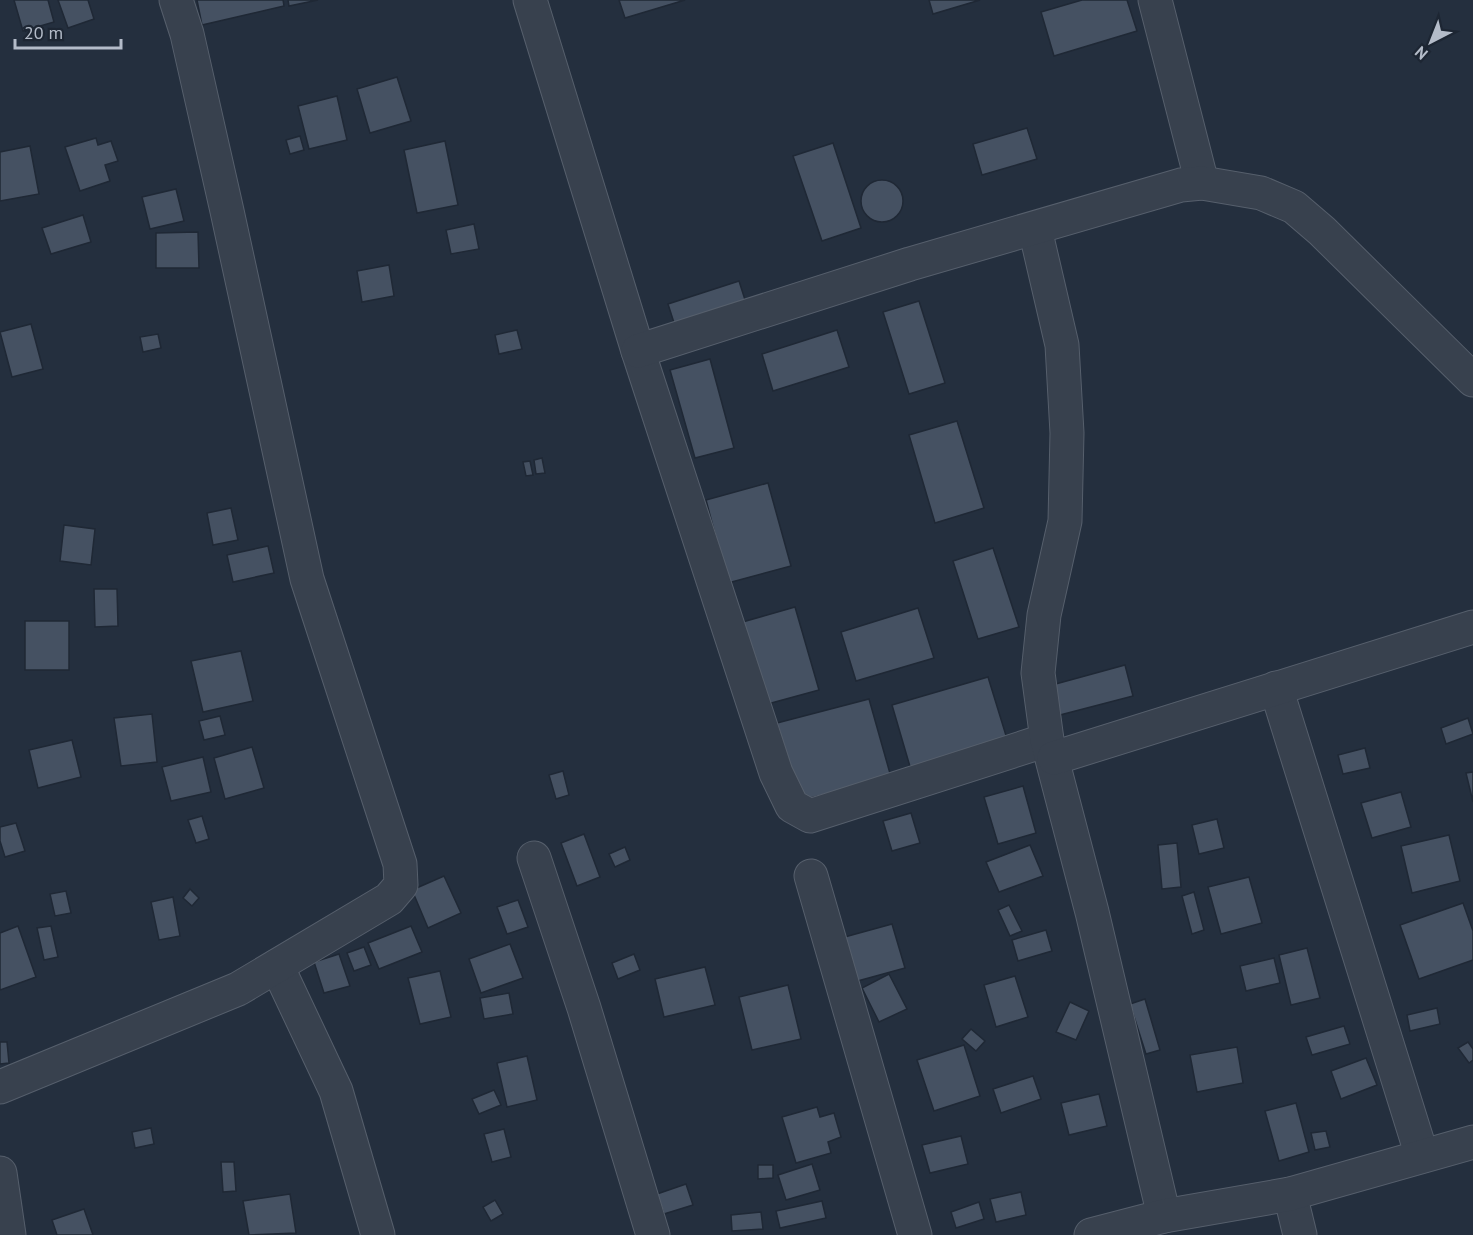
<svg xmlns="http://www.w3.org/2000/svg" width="1473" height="1235" font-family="'PT Sans',sans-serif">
	<rect width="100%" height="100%" fill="#242f3e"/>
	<g fill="#455162" stroke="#1f2835" stroke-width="1.5">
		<polygon points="14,0 48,0 54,22 23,31"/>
		<polygon points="58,0 88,0 94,19 68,28"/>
		<polygon points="197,0 283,0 284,6 202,25"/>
		<polygon points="288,0 318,0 289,6"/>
		<polygon points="619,0 685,0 625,18"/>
		<polygon points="929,0 980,0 933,14"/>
		<polygon points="1082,0 1127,0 1137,31 1054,56 1041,12"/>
		<polygon points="397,77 411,121 370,133 357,89"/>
		<polygon points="337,96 347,140 309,149 298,106"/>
		<polygon points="1027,128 1037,159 982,175 973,144"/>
		<polygon points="300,136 304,150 290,154 286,140"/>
		<polygon points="96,138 98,145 111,141 118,161 105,165 110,181 80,191 65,147"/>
		<polygon points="445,141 458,205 417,213 404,150"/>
		<polygon points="833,143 861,228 822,241 793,156"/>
		<polygon points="30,146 39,194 0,201 0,152"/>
		<circle cx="882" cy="201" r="21"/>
		<polygon points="176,189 184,221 150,229 142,197"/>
		<polygon points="83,215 91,242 51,254 42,228"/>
		<polygon points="474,224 479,249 451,254 446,230"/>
		<polygon points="198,232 199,268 156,268 156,233"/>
		<polygon points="389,265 394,296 362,302 357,271"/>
		<polygon points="739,281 747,306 676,329 668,304"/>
		<polygon points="919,301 945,383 909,394 883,312"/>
		<polygon points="31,324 43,369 12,377 0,332"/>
		<polygon points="517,330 522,349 499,354 495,335"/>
		<polygon points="837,330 849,367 773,391 762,354"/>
		<polygon points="158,334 161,348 143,352 140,337"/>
		<polygon points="710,359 734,448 695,458 670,370"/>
		<polygon points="957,421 984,508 935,523 909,435"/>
		<polygon points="542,458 545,473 536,474 534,460"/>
		<polygon points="530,461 533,475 526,476 523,462"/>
		<polygon points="768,483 791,566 728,583 706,500"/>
		<polygon points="231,508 238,540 213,545 207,513"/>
		<polygon points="64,525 95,529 91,565 60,561"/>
		<polygon points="268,546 274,573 233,582 227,555"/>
		<polygon points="993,548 1019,627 978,639 953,561"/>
		<polygon points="94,589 117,589 118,626 95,627"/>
		<polygon points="795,607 819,690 764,705 739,623"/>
		<polygon points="918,608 934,658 856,681 841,632"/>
		<rect x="25" y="621" width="44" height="49"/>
		<polygon points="241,651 253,701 203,712 191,661"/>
		<polygon points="1125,665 1133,696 1060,715 1052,685"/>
		<polygon points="988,677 1008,742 911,770 892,705"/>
		<polygon points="869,699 891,777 799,801 777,723"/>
		<polygon points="152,714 157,762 121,766 114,718"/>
		<polygon points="220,716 225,735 204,740 199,721"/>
		<polygon points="1468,718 1473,734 1446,744 1441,728"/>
		<polygon points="72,740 81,777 38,788 29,750"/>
		<polygon points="252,747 264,788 225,799 214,758"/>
		<polygon points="1365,748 1370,768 1343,774 1338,755"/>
		<polygon points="203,757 211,792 171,801 162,767"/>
		<polygon points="563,771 569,795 556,799 549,775"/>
		<polygon points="1473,772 1473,802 1466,773"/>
		<polygon points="1023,786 1036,833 998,844 984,797"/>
		<polygon points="1401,792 1411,827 1372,838 1361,803"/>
		<polygon points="911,813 920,843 892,851 883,821"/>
		<polygon points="202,816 209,839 196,843 188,820"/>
		<polygon points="1217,819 1224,848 1199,854 1192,825"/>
		<polygon points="16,823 25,851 5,857 0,841 0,827"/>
		<polygon points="584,834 600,877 577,886 561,843"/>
		<polygon points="1449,835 1460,881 1412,893 1401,846"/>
		<polygon points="1177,843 1181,887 1162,889 1158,845"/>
		<polygon points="1030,845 1043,876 999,892 986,862"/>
		<polygon points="625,847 630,860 615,867 609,854"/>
		<polygon points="444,876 461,913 428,928 412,890"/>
		<polygon points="1249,877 1262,923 1221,934 1208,887"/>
		<polygon points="190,889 199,898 192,906 183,898"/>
		<polygon points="66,891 71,913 55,916 50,894"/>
		<polygon points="1194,892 1204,930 1192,934 1182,896"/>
		<polygon points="173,897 180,936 159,940 151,902"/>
		<polygon points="518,900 528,927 507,934 497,907"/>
		<polygon points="1463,903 1473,931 1473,960 1419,979 1400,925"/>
		<polygon points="1009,905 1022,931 1010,936 998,910"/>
		<polygon points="892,924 905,968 854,982 841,938"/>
		<polygon points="18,926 36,977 0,990 0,933"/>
		<polygon points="51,926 58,957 44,960 37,928"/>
		<polygon points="411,926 422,952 379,969 368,943"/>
		<polygon points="1046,930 1052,951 1018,961 1012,940"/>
		<polygon points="510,944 523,978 481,993 469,959"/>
		<polygon points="364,947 371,965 354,971 347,953"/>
		<polygon points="1307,948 1320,998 1291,1005 1279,955"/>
		<polygon points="339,954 350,986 324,993 314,962"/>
		<polygon points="634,954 640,970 618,979 612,963"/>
		<polygon points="1274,958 1280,983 1246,991 1240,966"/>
		<polygon points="705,967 715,1005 664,1017 655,979"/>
		<polygon points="440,971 451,1017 420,1024 408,978"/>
		<polygon points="889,974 907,1009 879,1022 862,988"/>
		<polygon points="1015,976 1028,1017 996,1027 984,985"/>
		<polygon points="788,985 801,1039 752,1050 739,997"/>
		<polygon points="509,993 513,1014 484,1019 480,998"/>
		<polygon points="1145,999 1160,1050 1146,1054 1130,1004"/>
		<polygon points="1070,1002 1089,1011 1076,1040 1056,1032"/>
		<polygon points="1437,1008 1440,1024 1410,1031 1407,1015"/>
		<polygon points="1344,1026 1350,1044 1312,1055 1306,1037"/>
		<polygon points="971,1029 985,1041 976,1051 962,1039"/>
		<polygon points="0,1042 7,1042 9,1063 0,1064"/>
		<polygon points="1468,1042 1473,1049 1473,1060 1469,1063 1458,1048"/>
		<polygon points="964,1045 980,1096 934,1111 917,1060"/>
		<polygon points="1237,1047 1243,1083 1197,1092 1190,1055"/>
		<polygon points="527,1056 537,1100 507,1107 497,1063"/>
		<polygon points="1366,1058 1377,1085 1341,1099 1331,1071"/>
		<polygon points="1033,1076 1041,1099 1001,1113 993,1089"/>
		<polygon points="494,1090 501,1105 479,1114 472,1099"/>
		<polygon points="1099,1094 1107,1126 1069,1135 1061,1103"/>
		<polygon points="1296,1103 1309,1152 1279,1161 1265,1111"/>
		<polygon points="817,1107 820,1117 834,1113 841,1137 828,1142 831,1153 796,1163 782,1117"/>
		<polygon points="151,1128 154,1144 135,1148 132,1132"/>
		<polygon points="504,1129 511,1157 492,1162 484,1134"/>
		<polygon points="1326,1131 1330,1147 1315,1150 1311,1133"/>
		<polygon points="961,1136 968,1164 930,1173 922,1145"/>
		<polygon points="221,1162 234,1162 236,1191 223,1192"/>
		<polygon points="812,1164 820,1190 786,1200 778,1175"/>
		<polygon points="758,1165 773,1165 773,1178 758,1179"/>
		<polygon points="686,1184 693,1205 664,1214 657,1194"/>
		<polygon points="1021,1192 1026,1215 996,1222 990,1199"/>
		<polygon points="290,1194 296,1233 249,1235 243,1201"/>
		<polygon points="495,1200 503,1214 491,1221 483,1207"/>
		<polygon points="822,1201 826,1218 780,1228 776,1211"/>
		<polygon points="979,1202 984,1219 956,1228 951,1212"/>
		<polygon points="84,1209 93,1235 57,1235 52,1220"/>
		<polygon points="761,1212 763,1229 732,1231 731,1215"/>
	</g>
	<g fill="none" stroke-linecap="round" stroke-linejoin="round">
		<defs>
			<g id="minor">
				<polyline points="530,0 638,351 776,773 792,806 810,816 1047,740"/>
				<polyline points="1155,0 1202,183"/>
				<polyline points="1035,229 1062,345 1067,433 1065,521 1044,615 1038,673 1047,740 1092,912 1164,1216"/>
				<polyline points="638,351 910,264 1181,185 1202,183 1261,193 1294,207 1322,231 1473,380"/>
				<polyline points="1276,688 1422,1156"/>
				<polyline points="1054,758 1473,627"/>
				<polyline points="534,858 584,1008 653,1235"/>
				<polyline points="811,876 915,1235"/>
				<polyline points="277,966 336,1091 378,1235"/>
				<polyline points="0,1087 238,989 389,899 401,885 400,864 307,579 227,211 187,34 176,0"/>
				<polyline points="0,1173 9,1235"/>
				<polyline points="1290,1194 1300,1235"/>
				<polyline points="1091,1235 1164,1216 1290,1194 1473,1142"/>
			</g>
		</defs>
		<use href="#minor" stroke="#565f6c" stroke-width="35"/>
		<use href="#minor" stroke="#38414e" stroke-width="33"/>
	</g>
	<g transform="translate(1431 42) rotate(222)" stroke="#1d2633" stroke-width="4.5" paint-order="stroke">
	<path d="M0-4.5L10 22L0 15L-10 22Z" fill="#b4bcc9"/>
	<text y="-9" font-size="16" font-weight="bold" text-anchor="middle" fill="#b4bcc9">N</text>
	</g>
	<path d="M15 39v9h106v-9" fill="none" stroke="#b4bcc9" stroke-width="3"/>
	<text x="24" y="39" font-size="18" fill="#b4bcc9" stroke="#1d2633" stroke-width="4.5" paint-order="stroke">20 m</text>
</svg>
